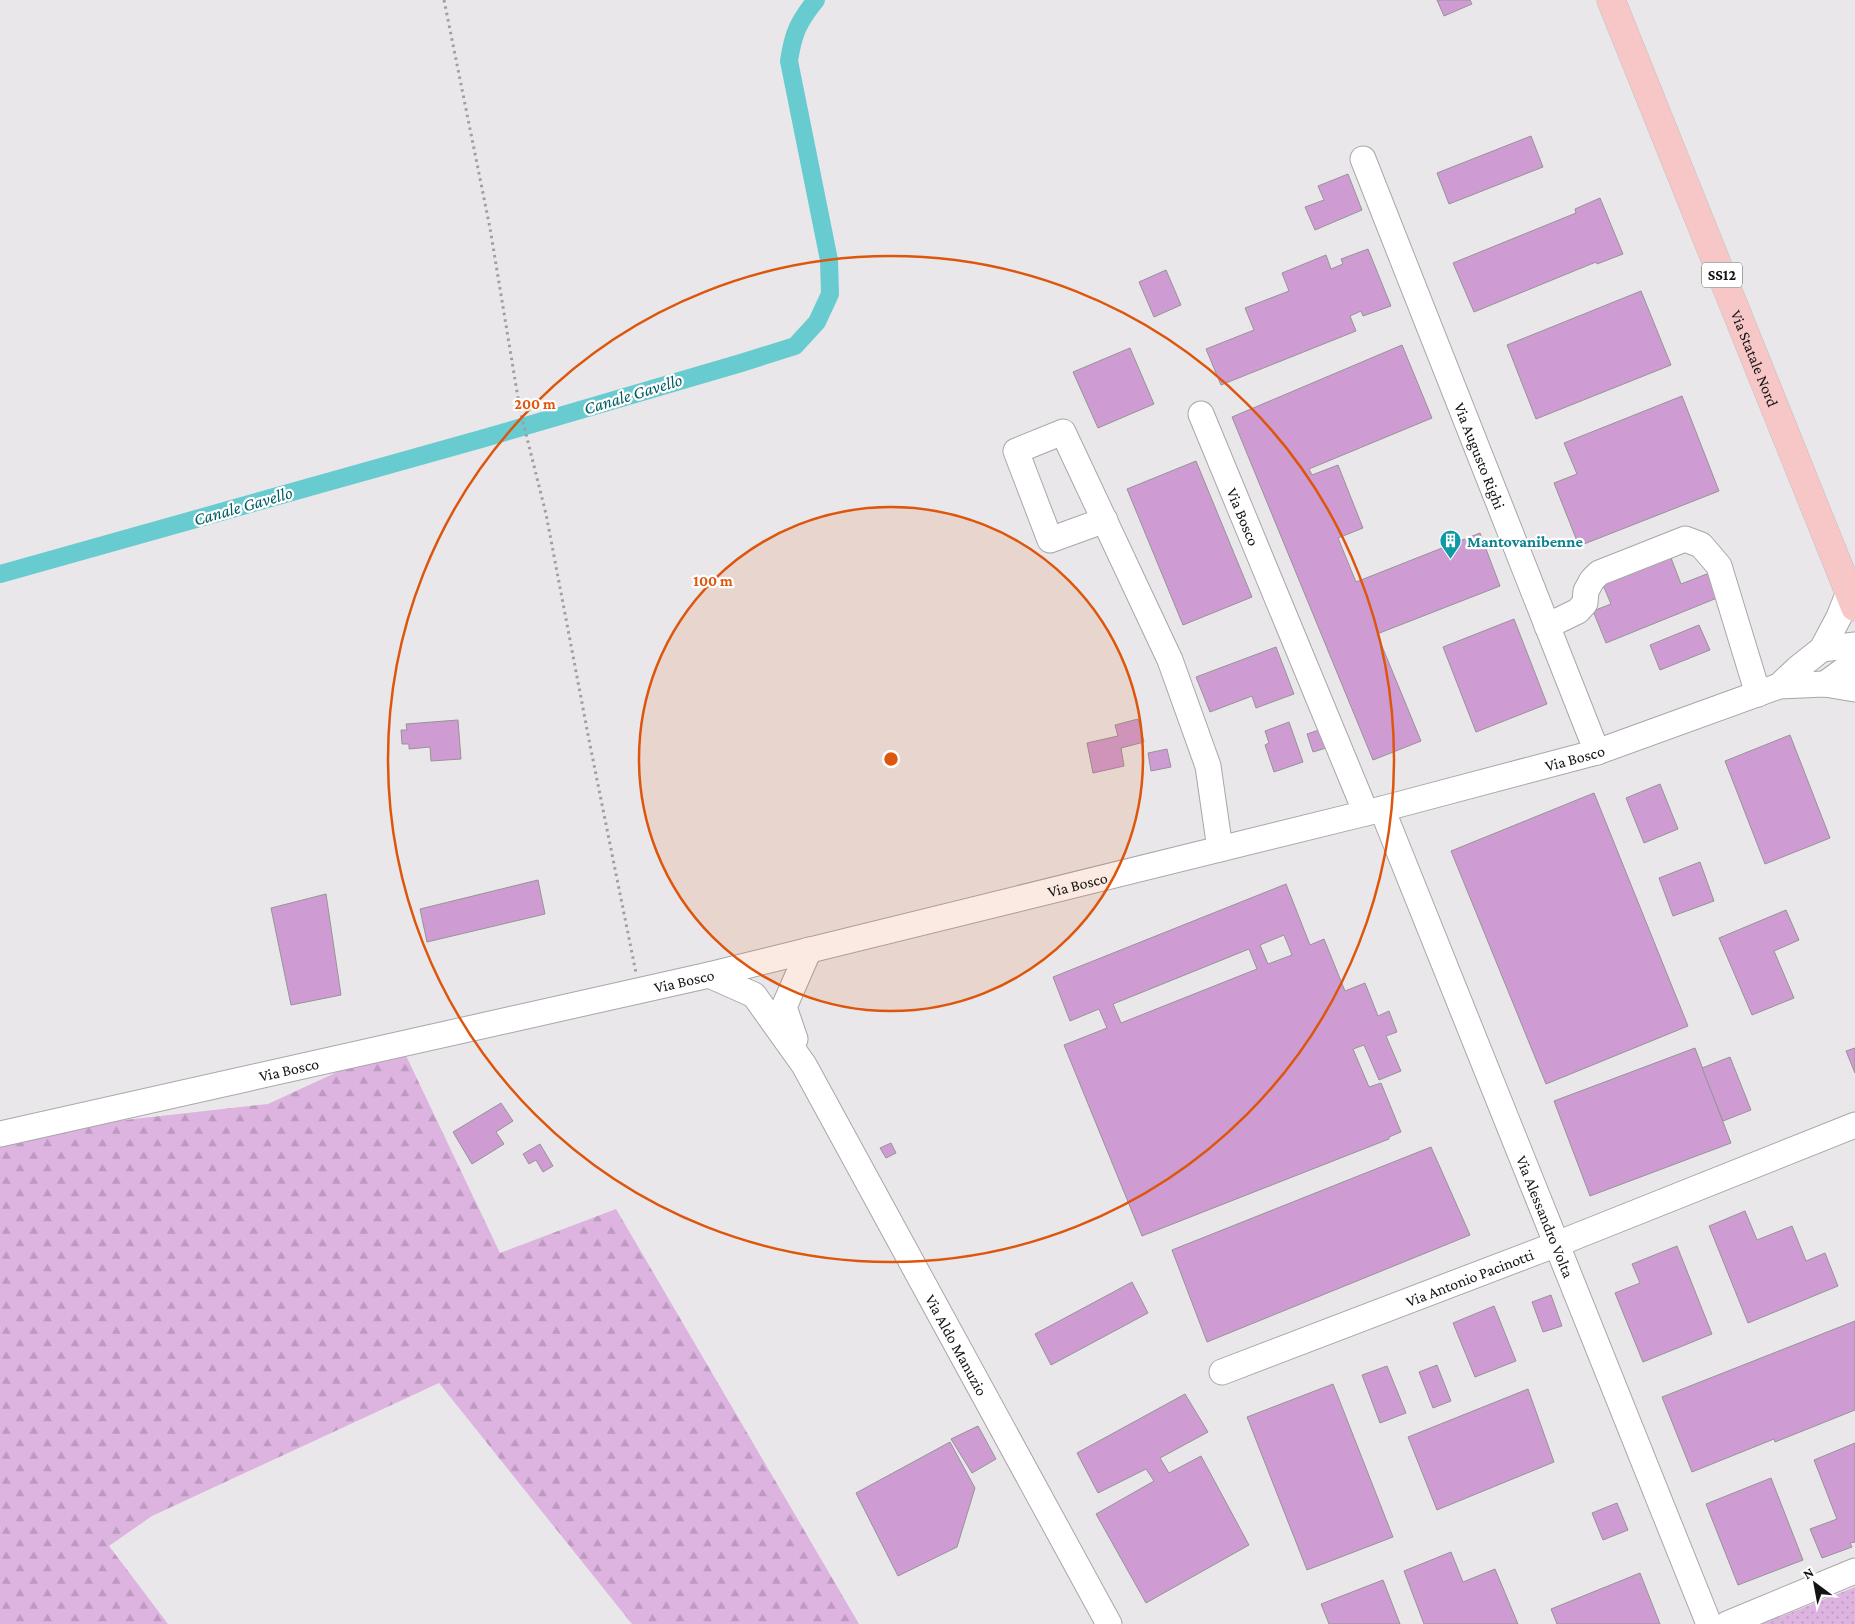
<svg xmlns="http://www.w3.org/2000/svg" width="1855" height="1624" font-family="'Crimson Pro',serif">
	<defs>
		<pattern id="forest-firs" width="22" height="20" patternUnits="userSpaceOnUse" patternTransform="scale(1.25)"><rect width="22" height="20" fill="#ddb3e0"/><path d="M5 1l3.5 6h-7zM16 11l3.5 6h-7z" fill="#bd99bf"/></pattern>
		<pattern id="park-dots" width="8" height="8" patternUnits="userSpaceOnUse" patternTransform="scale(1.25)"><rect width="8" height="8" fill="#ddb3e0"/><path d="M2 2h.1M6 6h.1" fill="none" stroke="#bd99bf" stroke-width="1.8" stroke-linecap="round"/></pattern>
	</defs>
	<rect width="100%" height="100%" fill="#e9e7ea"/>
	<polygon fill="url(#forest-firs)" points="400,1043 500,1253 616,1209 859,1624 632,1624 439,1383 152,1516 109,1546 168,1624 0,1624 0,1134 268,1104"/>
	<polygon fill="url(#park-dots)" points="1855,1587 1855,1624 1762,1624"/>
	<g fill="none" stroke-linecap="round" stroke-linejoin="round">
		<path stroke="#68cbd0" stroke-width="18" d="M 0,574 L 481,439 L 741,363 L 795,346 L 817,322 L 830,294 L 829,260 L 789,61 C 793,34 798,22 816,0"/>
	</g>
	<g fill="#ce9cd2" stroke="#969496" fill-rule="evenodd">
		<polygon points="1437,0 1470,0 1472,4 1444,16"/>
		<polygon points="1531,136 1543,167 1449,204 1437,173"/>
		<polygon points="1348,174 1362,210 1315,230 1305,207 1324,200 1318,186"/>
		<polygon points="1600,198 1623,254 1597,264 1596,262 1474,312 1453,263 1576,213 1575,209"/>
		<polygon points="1368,249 1391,306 1363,316 1361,311 1350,316 1356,331 1221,385 1206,349 1254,330 1245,308 1289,291 1282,273 1326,255 1331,269 1343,264 1341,259"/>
		<polygon points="1166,270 1181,305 1154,317 1139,282"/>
		<polygon points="1641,291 1671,365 1536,419 1507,345"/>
		<polygon points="1402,345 1432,418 1309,469 1312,475 1338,465 1363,528 1338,538 1356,582 1480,533 1500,586 1377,634 1421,741 1373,760 1232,417"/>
		<polygon points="1130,348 1154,404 1098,428 1073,372"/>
		<polygon points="1682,396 1719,491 1579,546 1554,483 1577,474 1564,443"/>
		<polygon points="1196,461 1252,597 1183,625 1127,489"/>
		<polygon points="1668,550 1681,584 1712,572 1722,596 1606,643 1593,611 1611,604 1600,578"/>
		<polygon points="1514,619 1547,704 1476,732 1443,647"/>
		<polygon points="1699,625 1710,650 1660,670 1650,645"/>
		<polygon points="1276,647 1294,694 1256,708 1252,696 1210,712 1196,677"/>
		<polygon points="1138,719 1144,742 1121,748 1124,766 1093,773 1087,743 1118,736 1115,725"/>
		<polygon points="458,720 461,759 431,761 430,747 409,749 409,744 402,744 401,730 407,730 406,724"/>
		<polygon points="1289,722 1303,762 1274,772 1265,745 1269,743 1265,731"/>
		<polygon points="1319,730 1326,748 1313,752 1307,734"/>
		<polygon points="1790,735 1830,838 1765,864 1725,761"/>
		<polygon points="1167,749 1171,767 1151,771 1148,753"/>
		<polygon points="1660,784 1678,829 1644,843 1626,798"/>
		<polygon points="1594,793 1688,1026 1546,1084 1451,851"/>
		<polygon points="1700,862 1714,901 1673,916 1659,878"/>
		<polygon points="538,880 545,914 427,942 420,909"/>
		<path d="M 1286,884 L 1310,945 L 1324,939 L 1345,991 L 1365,983 L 1378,1016 L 1389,1011 L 1397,1032 L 1386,1036 L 1401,1071 L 1379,1080 L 1364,1045 L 1353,1049 L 1369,1087 L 1381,1083 L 1401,1132 L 1389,1137 L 1389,1139 L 1142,1236 L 1064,1045 L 1107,1028 L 1099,1009 L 1070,1021 L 1053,977 ZM 1284,935 L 1292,955 L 1268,964 L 1260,945 ZM 1249,949 L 1257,969 L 1121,1023 L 1113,1004 Z"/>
		<polygon points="326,894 341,995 291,1005 271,908"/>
		<polygon points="1786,910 1799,940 1774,951 1794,998 1752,1015 1719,938"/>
		<polygon points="1695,1048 1731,1143 1590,1196 1554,1101"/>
		<polygon points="1855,1048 1855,1073 1846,1051"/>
		<polygon points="1730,1057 1751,1110 1723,1121 1702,1068"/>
		<polygon points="501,1103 513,1121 496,1132 504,1144 472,1164 453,1132"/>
		<polygon points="891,1143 896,1153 886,1158 880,1148"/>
		<polygon points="540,1144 553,1166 543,1172 536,1160 529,1164 523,1154"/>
		<polygon points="1431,1147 1470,1235 1207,1342 1172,1250"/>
		<polygon points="1745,1211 1757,1240 1792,1226 1806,1261 1825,1253 1838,1286 1748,1323 1709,1226"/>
		<polygon points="1677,1246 1712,1334 1643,1362 1615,1293 1640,1283 1632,1264"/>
		<polygon points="1132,1282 1148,1313 1051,1365 1035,1334"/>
		<polygon points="1551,1295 1562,1326 1543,1332 1532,1302"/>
		<polygon points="1494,1306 1516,1361 1475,1377 1453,1323"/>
		<polygon points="1855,1321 1855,1410 1775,1442 1774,1439 1692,1472 1662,1397"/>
		<polygon points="1437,1365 1451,1401 1433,1408 1419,1372"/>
		<polygon points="1387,1366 1406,1413 1380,1423 1362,1375"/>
		<polygon points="1333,1384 1393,1537 1307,1570 1247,1417"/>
		<polygon points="1528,1389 1554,1462 1437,1510 1408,1437"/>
		<polygon points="1185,1394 1208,1432 1160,1458 1169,1473 1201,1456 1249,1545 1146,1603 1096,1514 1154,1481 1146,1469 1098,1493 1077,1453"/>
		<polygon points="978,1426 996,1459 972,1473 951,1439"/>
		<polygon points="950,1442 975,1488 957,1547 898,1576 856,1493"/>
		<polygon points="1855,1443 1855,1542 1850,1543 1852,1547 1822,1558 1810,1529 1837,1519 1814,1460"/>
		<polygon points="1771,1478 1803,1560 1738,1585 1706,1504"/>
		<polygon points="1617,1503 1628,1530 1603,1540 1592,1513"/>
		<polygon points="1451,1552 1463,1582 1495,1569 1518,1624 1424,1624 1404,1571"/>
		<polygon points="1640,1573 1660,1624 1557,1624 1551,1609"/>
		<polygon points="1383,1580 1400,1624 1329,1624 1321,1604"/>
	</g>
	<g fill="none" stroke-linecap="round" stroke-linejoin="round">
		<defs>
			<g id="minor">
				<path id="s1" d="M 1363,159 L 1597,752"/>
				<path id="s2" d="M 1201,414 L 1366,813"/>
				<polyline points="1105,520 1050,540 1016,451 1063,432 1170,660 1208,766 1220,849"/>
				<polyline points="1547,626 1578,611 1585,603 1586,591 1592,580 1599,573 1685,539 1701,545 1719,566 1758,694"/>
				<polyline points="1822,649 1855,645"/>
				<polyline points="1825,684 1855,662"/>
				<polyline points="1779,686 1798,668 1822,649 1839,617 1849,592"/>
				<path id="s3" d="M 1382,809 L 1709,1624"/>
				<path id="s4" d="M 709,975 L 754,995 L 804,1065 L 1109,1624"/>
				<polyline points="795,1039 784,1007 809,950"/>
				<path id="s5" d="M 0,1134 L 709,975 L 1382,809 L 1597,752 L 1779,686 L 1825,684 L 1855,689"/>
				<path id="s6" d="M 1222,1372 L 1557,1244 L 1855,1125"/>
				<polyline points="1727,1624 1855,1571"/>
			</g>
			<g id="major">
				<path id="s7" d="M 1611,0 L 1855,607"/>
			</g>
		</defs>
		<use href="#minor" stroke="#a9a6a9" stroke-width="27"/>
		<use href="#major" stroke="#c2c2c2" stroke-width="29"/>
		<polyline stroke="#9f9ea0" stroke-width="3" stroke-dasharray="2.5 4" stroke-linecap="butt" points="444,0 490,228 520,410 546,514 590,745 636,973"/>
		<use href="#minor" stroke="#fff" stroke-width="25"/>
		<use href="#major" stroke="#f7c6c7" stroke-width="28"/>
	</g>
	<circle cx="891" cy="759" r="252" fill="#dd560c" fill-opacity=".12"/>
	<g fill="none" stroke="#dd560c" stroke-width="2.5">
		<circle cx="891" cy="759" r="252"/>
		<circle cx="891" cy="759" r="503"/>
	</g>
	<defs>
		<symbol id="building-pin" viewBox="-11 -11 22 30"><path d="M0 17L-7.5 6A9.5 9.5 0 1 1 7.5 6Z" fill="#0f9aa8" stroke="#fff"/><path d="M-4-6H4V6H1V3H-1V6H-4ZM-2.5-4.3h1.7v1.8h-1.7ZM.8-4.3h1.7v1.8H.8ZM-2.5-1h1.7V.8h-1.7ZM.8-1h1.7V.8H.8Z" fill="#fff"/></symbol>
	</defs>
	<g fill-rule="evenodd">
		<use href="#building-pin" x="1438" y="528" width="25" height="34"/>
	</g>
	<g text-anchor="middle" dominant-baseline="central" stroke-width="4.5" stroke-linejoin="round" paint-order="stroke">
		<rect fill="#fff" stroke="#5b5a5b" stroke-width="1" x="1702" y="262.5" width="40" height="25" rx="4"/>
		<g font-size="15" font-weight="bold" fill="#151415">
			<text x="1722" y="275">SS12</text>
		</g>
		<g font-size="16" fill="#151415" stroke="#fff">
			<text stroke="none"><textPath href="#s7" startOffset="386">Via Statale Nord</textPath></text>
			<text stroke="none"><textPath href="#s1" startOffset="319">Via Augusto Righi</textPath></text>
			<text stroke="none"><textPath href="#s2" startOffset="111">Via Bosco</textPath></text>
			<text stroke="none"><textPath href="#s5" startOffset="1619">Via Bosco</textPath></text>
			<text stroke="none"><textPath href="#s5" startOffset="1106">Via Bosco</textPath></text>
			<text stroke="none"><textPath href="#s5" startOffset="701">Via Bosco</textPath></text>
			<text stroke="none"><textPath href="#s5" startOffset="296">Via Bosco</textPath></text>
			<text stroke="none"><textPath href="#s3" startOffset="439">Via Alessandro Volta</textPath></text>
			<text stroke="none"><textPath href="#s6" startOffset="265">Via Antonio Pacinotti</textPath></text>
			<text stroke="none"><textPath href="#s4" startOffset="454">Via Aldo Manuzio</textPath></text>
		</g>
		<g font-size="16" font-weight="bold" fill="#0d838f" stroke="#fff" text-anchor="start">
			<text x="1467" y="541">Mantovanibenne</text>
		</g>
		<g font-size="18" font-style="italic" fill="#005d61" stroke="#fff">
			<text transform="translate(633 394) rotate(-17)">Canale Gavello</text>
			<text transform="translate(243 506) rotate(-16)">Canale Gavello</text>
		</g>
	</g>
	<circle cx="891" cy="759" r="8" fill="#dd560c" stroke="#fff" stroke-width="2.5"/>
	<g font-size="15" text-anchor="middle" font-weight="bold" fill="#dd560c" stroke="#fff" stroke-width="4.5" stroke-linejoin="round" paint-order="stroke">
		<text x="535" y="409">200 m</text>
		<text x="713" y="586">100 m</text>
	</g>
	<g transform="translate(1815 1584) rotate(328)" stroke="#ffffff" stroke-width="4" paint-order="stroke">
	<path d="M0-4L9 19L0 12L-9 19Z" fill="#151415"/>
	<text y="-8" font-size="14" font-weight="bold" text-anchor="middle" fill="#151415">N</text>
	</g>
</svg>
